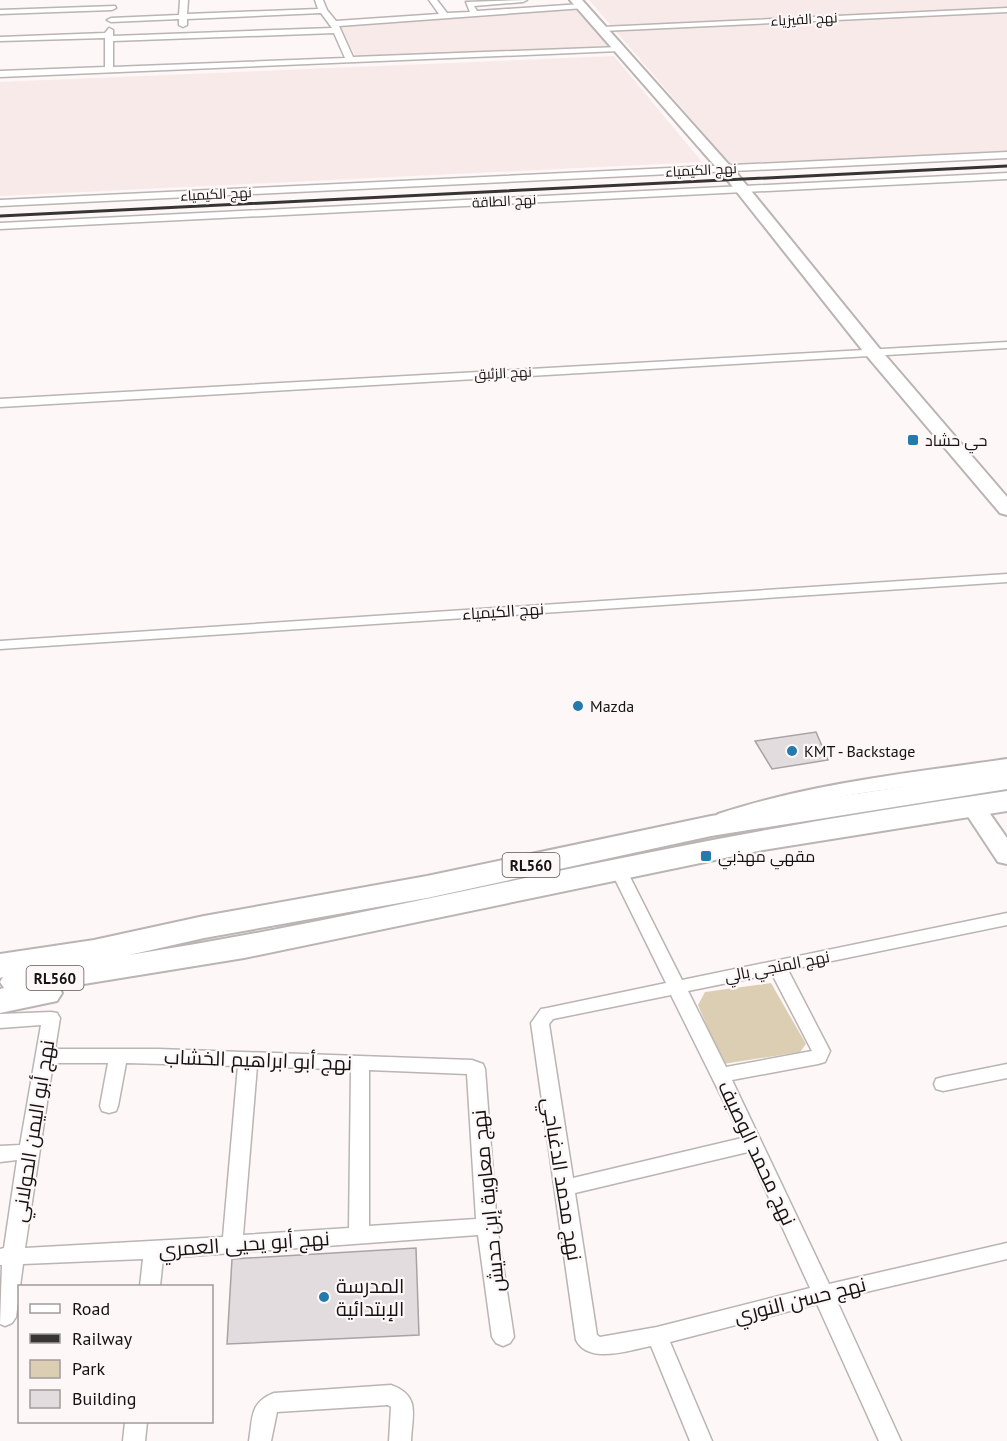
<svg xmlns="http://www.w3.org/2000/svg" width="1007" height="1441" font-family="'PT Sans',Cairo,sans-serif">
	<rect width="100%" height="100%" fill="#fdf7f7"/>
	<g fill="#f8eae8">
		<polygon points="589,0 1007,0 1007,151 730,164"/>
		<polygon points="577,9 609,46 356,57 339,26"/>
		<polygon points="614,56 702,162 0,196 0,82"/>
	</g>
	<polygon fill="#dcceb3" points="771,983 806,1044 800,1052 723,1064 698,1005 705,992"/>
	<g fill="#e2dcde" stroke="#a9a3a5" stroke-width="1.5">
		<polygon points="816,732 828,760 772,769 755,741"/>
		<polygon points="416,1248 419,1335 227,1344 232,1259"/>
	</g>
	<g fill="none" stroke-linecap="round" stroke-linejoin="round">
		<defs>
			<g id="street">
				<path d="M 180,0 L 188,0 L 187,14 L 318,9 L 315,0 L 323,0 L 327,10 L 336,21 L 439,14 L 429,0 L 437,0 L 447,13 L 470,12 L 466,2 L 527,0 L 523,2 L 474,6 L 477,11 L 581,4 L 584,4 L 584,8 L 339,26 L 353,57 L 619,47 L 623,49 L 619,51 L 0,77 L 0,71 L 105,67 L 105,38 L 0,41 L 0,37 L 105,33 L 109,28 L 113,30 L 113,36 L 332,28 L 321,13 L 187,19 L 187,25 L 183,27 L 179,25 L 179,19 L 111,22 L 107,20 L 111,18 L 179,15 ZM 334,33 L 345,58 L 113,67 L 113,41 Z"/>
				<polygon points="115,6 116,8 112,10 0,14 0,10"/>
				<polygon points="1007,8 1007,12 602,31 598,29 602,27"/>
				<polygon points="1007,152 1007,158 0,206 0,200"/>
				<polygon points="1007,173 1007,179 0,229 0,223"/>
				<polygon points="1007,342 1007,348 0,407 0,399"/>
				<polygon points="1007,574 1007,582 0,649 0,641"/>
				<path d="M 618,864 L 624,865 L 626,869 L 682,980 L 1007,913 L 1007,925 L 788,970 L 830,1051 L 825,1062 L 818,1064 L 732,1080 L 829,1284 L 1007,1243 L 1007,1259 L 836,1299 L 901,1441 L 879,1441 L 817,1304 L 670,1342 L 712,1441 L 690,1441 L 651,1346 C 629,1350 589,1365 576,1340 L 531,1023 L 541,1009 L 547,1008 L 666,983 L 610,869 L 612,865 ZM 772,974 L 812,1051 L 726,1067 L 688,991 ZM 671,995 L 742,1138 L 573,1178 L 549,1024 L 553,1019 ZM 748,1152 L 810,1288 L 657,1327 L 600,1337 L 597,1335 L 575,1193 Z"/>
				<path d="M 51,1012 L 57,1013 L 60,1018 L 55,1049 L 158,1049 L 472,1060 L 483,1064 L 485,1069 L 497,1226 L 514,1337 L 510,1343 L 503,1346 L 496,1343 L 492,1337 L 478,1235 L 163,1258 L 160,1286 L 140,1286 L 143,1259 L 23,1264 L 16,1317 L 12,1323 L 5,1326 L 0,1324 L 2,1265 L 0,1265 L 0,1249 L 4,1248 L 17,1160 L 0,1162 L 0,1146 L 20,1145 L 41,1025 L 0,1028 L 0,1014 ZM 53,1063 L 108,1063 L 100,1106 L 102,1111 L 109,1113 L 116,1111 L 118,1106 L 126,1063 L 238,1066 L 223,1237 L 25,1248 ZM 257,1066 L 351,1070 L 349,1228 L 243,1235 ZM 369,1070 L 467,1074 L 476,1219 L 369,1226 Z"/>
				<polygon points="1007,1064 1007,1078 943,1091 936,1089 934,1084 936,1079 943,1077"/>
				<path d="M 391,1385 C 421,1396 412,1414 411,1441 L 389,1441 L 391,1407 L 388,1405 L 277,1412 L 271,1441 L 249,1441 C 253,1418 249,1403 274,1393 Z"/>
				<polygon points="125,1422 147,1422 145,1441 123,1441"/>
			</g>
			<g id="secondary">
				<polygon points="570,0 582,0 739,176 879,348 1007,497 1007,515 1000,513 867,356 729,182"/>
				<path d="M 1007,759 L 1007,773 C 930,785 850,791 775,811 C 757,816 736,829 718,824 L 714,819 L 718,814 C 812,783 909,773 1007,759 Z"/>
				<polygon points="973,798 981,801 1007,838 1007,864 998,862 961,806 965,801"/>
			</g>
			<path id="highway" d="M 1007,771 L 1007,789 L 711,836 L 427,898 L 204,938 L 129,955 C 310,927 488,884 667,849 C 780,826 893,808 1007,791 L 1007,811 L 763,850 L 244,958 L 59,988 L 62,993 L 57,1001 L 0,1013 L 0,989 L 4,988 L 0,982 L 3,977 L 0,978 L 0,954 L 94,940 L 204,916 L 427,876 L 711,816 Z"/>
		</defs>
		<use href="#street" stroke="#bab4b3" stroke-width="3"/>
		<use href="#secondary" stroke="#bab4b3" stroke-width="4"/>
		<use href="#highway" stroke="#bab4b3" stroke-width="4"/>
		<use href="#street" fill="#fff" fill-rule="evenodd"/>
		<use href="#secondary" fill="#fff" fill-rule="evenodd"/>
		<use href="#highway" fill="#fff" fill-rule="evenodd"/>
		<polyline stroke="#373434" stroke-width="3" points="0,216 1007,166"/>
	</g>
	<g fill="#247aaa" stroke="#fdf7f7" stroke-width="2">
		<rect x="907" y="434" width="12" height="12" rx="3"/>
		<circle cx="578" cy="706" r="6"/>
		<circle cx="792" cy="751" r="6"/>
		<rect x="700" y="850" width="12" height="12" rx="3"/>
		<circle cx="324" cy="1297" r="6"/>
	</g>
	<g text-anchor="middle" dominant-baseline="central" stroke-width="4.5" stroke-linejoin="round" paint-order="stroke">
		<g font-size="14" fill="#141212" stroke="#fdf7f7">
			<text transform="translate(804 19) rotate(-3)">نهج الفيزياء</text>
			<text transform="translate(701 170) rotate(-3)">نهج الكيمياء</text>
			<text transform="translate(216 194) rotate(-3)">نهج الكيمياء</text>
			<text transform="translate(504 201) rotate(-3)">نهج الطاقة</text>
			<text transform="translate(503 373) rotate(-3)">نهج الزئبق</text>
		</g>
		<g fill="#fdf7f7" stroke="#5a5757" stroke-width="1.5">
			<rect x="502.5" y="853" width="57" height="24" rx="4.5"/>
			<rect x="26.5" y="966" width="57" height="24" rx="4.5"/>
		</g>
		<g font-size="15" font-weight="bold" fill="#141212">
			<text x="531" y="865">RL560</text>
			<text x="55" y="978">RL560</text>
		</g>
		<g font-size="16" fill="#141212" stroke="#fdf7f7" text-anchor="start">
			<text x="925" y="440">حي حشاد</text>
			<text x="590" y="706">Mazda</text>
			<text x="804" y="751">KMT - Backstage</text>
			<text x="718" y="856">مقهي مهذبي</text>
		</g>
		<g font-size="16" fill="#141212" stroke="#fdf7f7">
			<text transform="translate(503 611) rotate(-4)">نهج الكيمياء</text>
			<text transform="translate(777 966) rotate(-11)">نهج المنجي بالي</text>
		</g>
		<g font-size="20" fill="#141212" stroke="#fdf7f7">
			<text transform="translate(258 1060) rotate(2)">نهج أبو ابراهيم الخشاب</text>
			<text transform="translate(33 1131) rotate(-81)">نهج أبو اليمن الحولاني</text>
			<text transform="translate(757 1153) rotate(65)">نهج محمد الوصيف</text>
			<text transform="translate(562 1179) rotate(81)">نهج محمد الدغباجي</text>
			<text transform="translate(488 1201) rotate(-96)">نهج معاوية إبن حديش</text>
			<text transform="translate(244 1244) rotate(-4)">نهج أبو يحيى العمري</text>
			<text transform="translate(800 1300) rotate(-14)">نهج حسن النوري</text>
		</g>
		<g font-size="20" fill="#141212" stroke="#fdf7f7" text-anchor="start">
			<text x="336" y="1286">المدرسة<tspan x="336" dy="23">الإبتدائية</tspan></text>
		</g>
	</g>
	<rect x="18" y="1285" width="195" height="138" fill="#fdf7f7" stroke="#a09b9b" stroke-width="1.5"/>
	<rect x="30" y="1304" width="30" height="9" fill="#ffffff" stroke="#a09b9b" stroke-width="1.5"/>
	<text x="72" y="1315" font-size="18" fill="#141212">Road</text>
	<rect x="30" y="1334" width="30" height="9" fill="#373434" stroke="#a09b9b" stroke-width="1.5"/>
	<text x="72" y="1345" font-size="18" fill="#141212">Railway</text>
	<rect x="30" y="1360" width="30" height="18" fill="#dcceb3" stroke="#a09b9b" stroke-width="1.5"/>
	<text x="72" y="1375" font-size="18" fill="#141212">Park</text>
	<rect x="30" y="1390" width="30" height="18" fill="#e2dcde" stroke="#a09b9b" stroke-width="1.5"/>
	<text x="72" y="1405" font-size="18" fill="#141212">Building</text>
</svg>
